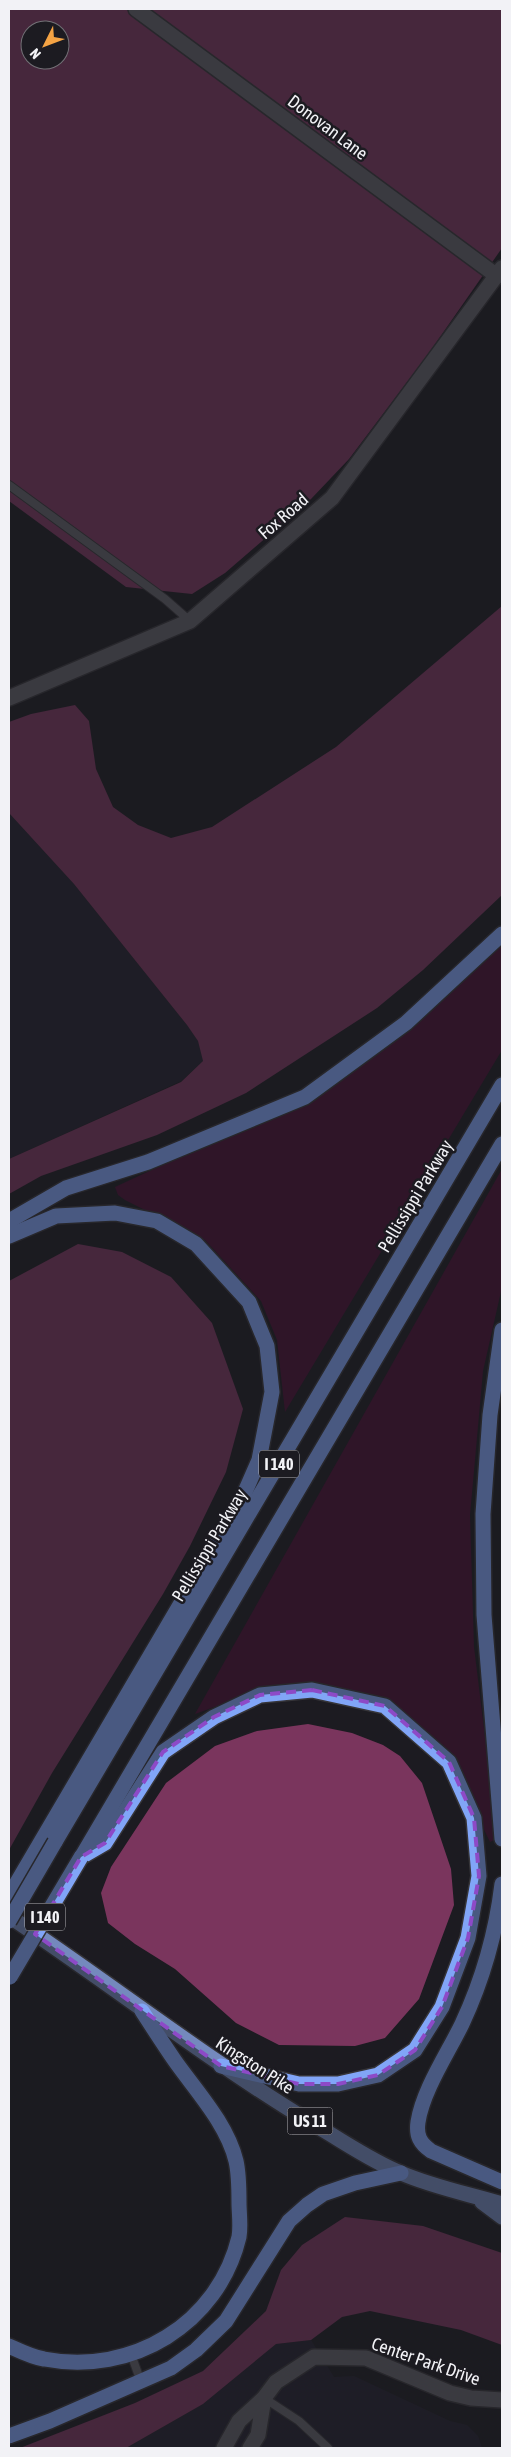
<svg xmlns="http://www.w3.org/2000/svg" width="511" height="2457" font-family="'Asap Condensed',sans-serif">
	<rect width="100%" height="100%" fill="#1c1b21"/>
	<g fill="#23212d">
		<polygon points="9,813 74,884 187,1025 198,1041 203,1061 181,1081 9,1159"/>
		<polygon points="311,2340 334,2377 354,2376 450,2421 467,2425 478,2436 482,2448 126,2448 203,2404 276,2344"/>
	</g>
	<g fill="#470e32">
		<polygon points="502,943 502,1050 285,1412 277,1340 261,1301 205,1240 125,1200 118,1195 115,1187 318,1093"/>
		<polygon points="502,1169 502,1287 483,1371 470,1515 474,1647 498,1843 494,1840 490,1842 444,1746 375,1699 336,1690 272,1686 195,1714"/>
	</g>
	<g fill="#7a355d" fill-rule="evenodd">
		<path d="M 9,9 L 502,9 L 502,248 L 426,357 L 349,459 L 311,499 L 225,573 L 192,594 L 126,587 L 9,501 ZM 30,30 L 60,30 L 60,60 L 30,60 Z"/>
		<polygon points="502,606 502,895 423,970 377,1008 246,1093 157,1135 41,1176 9,1194 9,1159 181,1082 203,1061 198,1041 187,1025 74,884 9,813 9,722 31,714 75,705 89,721 96,769 113,807 138,825 171,838 212,827 336,747"/>
		<polygon points="78,1244 122,1252 171,1277 212,1323 243,1409 226,1472 190,1546 163,1594 52,1773 9,1850 9,1281"/>
		<polygon points="308,1724 352,1733 383,1745 400,1756 422,1783 451,1869 454,1905 419,1999 385,2038 355,2046 279,2045 236,2023 175,1969 135,1944 108,1923 101,1893 111,1867 166,1783 215,1746 257,1731"/>
		<polygon points="345,2217 423,2226 502,2253 502,2345 461,2330 370,2311 342,2317 311,2340 276,2344 203,2404 126,2448 20,2448 135,2403 203,2371 266,2311 281,2270 302,2245"/>
	</g>
	<g fill="none" stroke-linecap="round" stroke-linejoin="round">
		<defs>
			<g id="lane">
				<polyline points="9,485 165,599 190,621"/>
				<polyline points="131,2354 141,2382"/>
				<polyline points="264,2398 299,2421 328,2448"/>
			</g>
			<g id="street">
				<polyline points="136,9 497,276"/>
				<polyline points="224,2448 239,2421 264,2398 276,2382 314,2357 366,2358 450,2393 471,2398 502,2400"/>
				<polyline points="250,2448 258,2435 264,2398"/>
			</g>
			<polyline id="secondary" points="9,698 190,621 332,498 502,268"/>
			<g id="primary">
				<path d="M 9,1916 C 112,1985 209,2061 315,2125 C 343,2141 371,2161 401,2173 C 433,2187 469,2194 502,2204"/>
				<polyline points="482,2202 502,2217"/>
			</g>
			<g id="highway">
				<polyline points="9,1221 66,1188 148,1162 305,1097 406,1023 502,934"/>
				<polyline points="9,1236 56,1216 115,1213 157,1221 196,1244 249,1302 267,1346 272,1392 259,1460 241,1501 9,1896"/>
				<polyline points="502,1330 490,1415 483,1514 484,1615 502,1839"/>
				<polyline points="55,1842 502,1085"/>
				<polyline points="82,1856 502,1144"/>
				<polyline points="81,1857 105,1843 163,1752 214,1717 260,1695 312,1690 385,1706 449,1762 474,1818 479,1876 468,1938 442,2007 415,2050 378,2075 338,2084 299,2084 221,2066"/>
				<path d="M 502,1884 C 496,1933 483,1979 462,2024 C 448,2053 423,2090 418,2122 C 416,2136 420,2143 431,2151 L 502,2182"/>
				<path d="M 9,2346 C 20,2351 32,2357 44,2359 C 132,2376 218,2324 239,2237 C 241,2226 239,2213 239,2203 C 239,2189 239,2174 236,2161 C 227,2124 197,2092 175,2061 C 164,2045 153,2028 142,2011"/>
				<polyline points="9,2436 50,2421 171,2368 196,2350 226,2321 289,2221 307,2205 323,2194 355,2183 401,2173"/>
			</g>
		</defs>
		<use href="#lane" stroke="#363539" stroke-width="10"/>
		<use href="#street" stroke="#363539" stroke-width="18"/>
		<use href="#secondary" stroke="#363539" stroke-width="18"/>
		<use href="#primary" stroke="#363539" stroke-width="18"/>
		<use href="#highway" stroke="#363539" stroke-width="18"/>
		<use href="#lane" stroke="#616067" stroke-width="8"/>
		<use href="#street" stroke="#616067" stroke-width="15"/>
		<use href="#secondary" stroke="#616067" stroke-width="15"/>
		<use href="#primary" stroke="#7489bd" stroke-width="15"/>
		<use href="#highway" stroke="#81a5f7" stroke-width="15"/>
		<defs>
			<g id="highway-bridge">
				<polyline points="9,1921 55,1842"/>
				<polyline points="10,1977 81,1857"/>
			</g>
		</defs>
		<use href="#highway-bridge" stroke="#363539" stroke-width="18" stroke-linecap="butt"/>
		<use href="#highway-bridge" stroke="#81a5f7" stroke-width="15"/>
	</g>
	<path d="M0 0H511V2457H0ZM 312,1690 L 385,1706 L 449,1762 L 474,1818 L 479,1876 L 468,1938 L 442,2007 L 415,2050 L 378,2075 L 338,2084 L 299,2084 L 221,2066 L 35,1934 L 81,1857 L 105,1843 L 163,1752 L 214,1717 L 260,1695 Z" fill="#1c1b21" fill-opacity=".55" fill-rule="evenodd"/>
	<path fill="none" stroke="#8d4ac7" stroke-width="4" stroke-dasharray="10 6" stroke-linejoin="round" d="M 312,1690 L 385,1706 L 449,1762 L 474,1818 L 479,1876 L 468,1938 L 442,2007 L 415,2050 L 378,2075 L 338,2084 L 299,2084 L 221,2066 L 35,1934 L 81,1857 L 105,1843 L 163,1752 L 214,1717 L 260,1695 Z"/>
	<g text-anchor="middle" dominant-baseline="central" stroke-width="5" stroke-linejoin="round" paint-order="stroke">
		<g fill="#1c1b21" stroke="#b2b2b6" stroke-width="1">
			<rect x="259" y="1450.5" width="40" height="27" rx="4"/>
			<rect x="25" y="1903.5" width="40" height="27" rx="4"/>
			<rect x="287.5" y="2107.5" width="45" height="27" rx="4"/>
		</g>
		<g font-size="16" font-weight="bold" fill="#f2f2f6">
			<text x="279" y="1464">I 140</text>
			<text x="45" y="1917">I 140</text>
			<text x="310" y="2121">US 11</text>
		</g>
		<g font-size="18" fill="#f2f2f6" stroke="#1c1b21">
			<text transform="translate(328 127) rotate(37)">Donovan Lane</text>
			<text transform="translate(283 516) rotate(-41)">Fox Road</text>
			<text transform="translate(415 1196) rotate(-59)">Pellissippi Parkway</text>
			<text transform="translate(209 1545) rotate(-59)">Pellissippi Parkway</text>
			<text transform="translate(255 2065) rotate(33)">Kingston Pike</text>
			<text transform="translate(426 2361) rotate(19)">Center Park Drive</text>
		</g>
	</g>
	<rect width="511" height="2457" fill="none" stroke="#f2f2f6" stroke-width="20"/>
	<g transform="translate(45 45) rotate(228)"><circle r="24" fill="#1c1b21" stroke="#727176"/>
	<path d="M0-4L9 19L0 12L-9 19Z" fill="#f4a344"/>
	<text y="-8" font-size="14" font-weight="bold" text-anchor="middle" fill="#f2f2f6">N</text>
	</g>
</svg>
